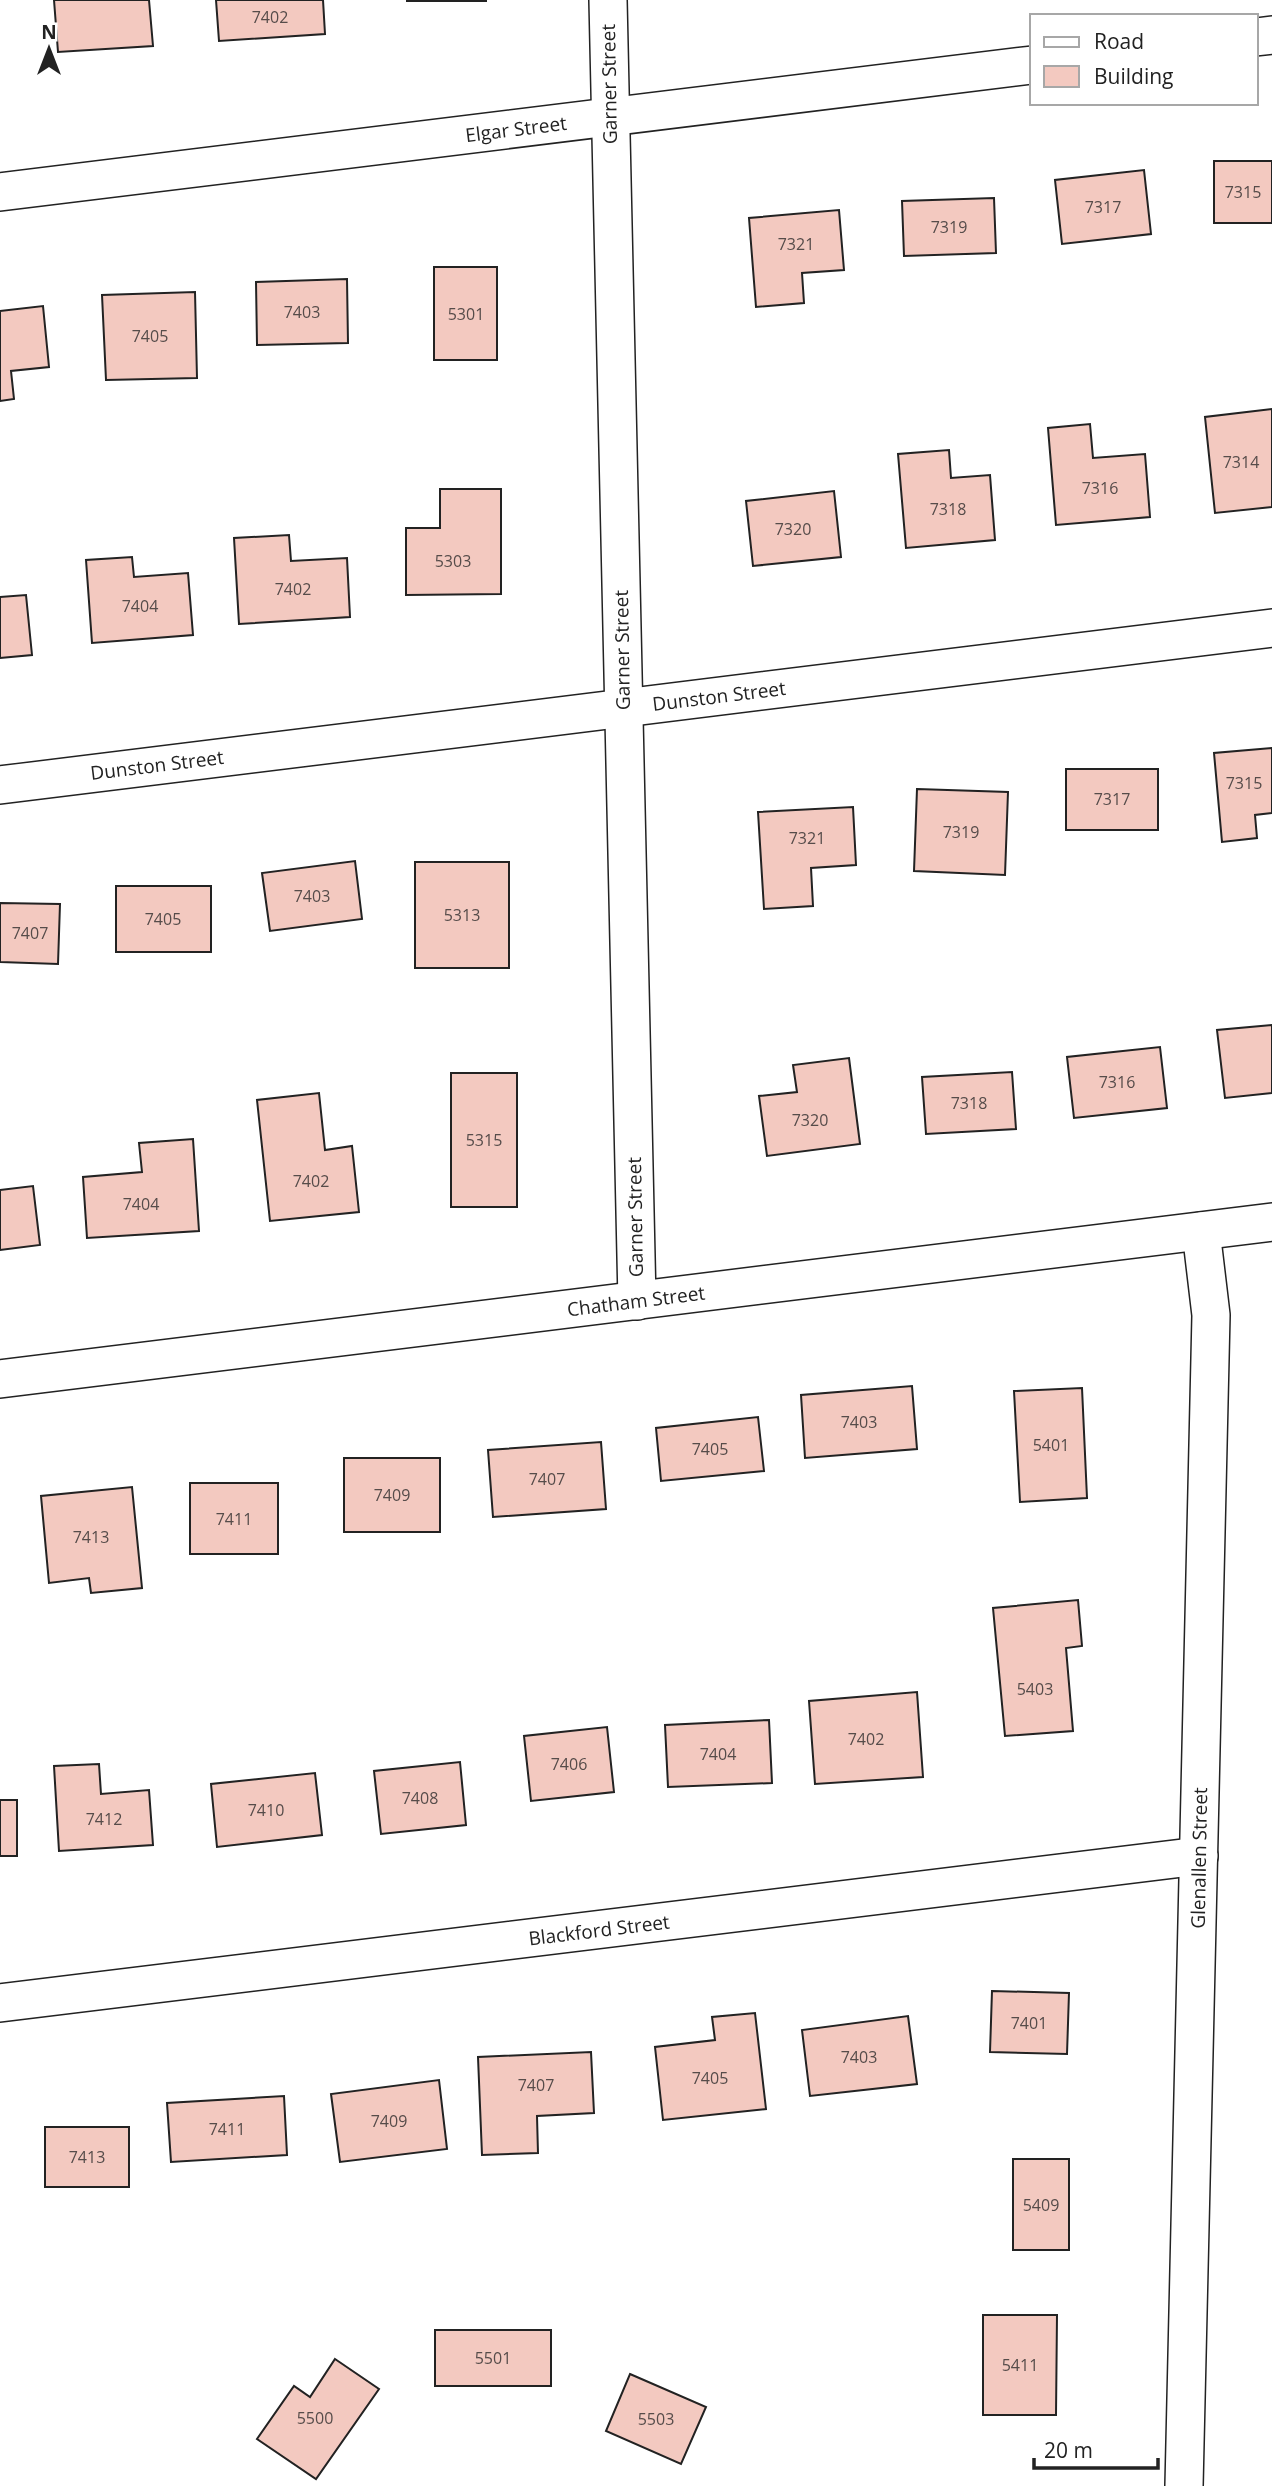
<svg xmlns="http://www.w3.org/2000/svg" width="1272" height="2486" font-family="'Open Sans',sans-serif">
	<rect width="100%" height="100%" fill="#fff"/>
	<g fill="#f3c9c0" stroke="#222" stroke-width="2">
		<polygon points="54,0 149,0 153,46 58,52"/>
		<polygon points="216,0 323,0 325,34 219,41"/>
		<rect x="407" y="0" width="79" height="1"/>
		<rect x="1214" y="161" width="58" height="62"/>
		<polygon points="1144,170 1151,234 1062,244 1055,180"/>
		<polygon points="994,198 996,253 904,256 902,201"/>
		<polygon points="839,210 844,270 802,273 804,303 756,307 749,218"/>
		<rect x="434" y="267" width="63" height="93"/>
		<polygon points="347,279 348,343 257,345 256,282"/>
		<polygon points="195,292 197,378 106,380 102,295"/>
		<polygon points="43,306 49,367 11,371 14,399 0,401 0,311"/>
		<polygon points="1272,409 1272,507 1215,513 1205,417"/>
		<polygon points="1090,424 1093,458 1145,454 1150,517 1056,525 1048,428"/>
		<polygon points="949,450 951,478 990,475 995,540 906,548 898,454"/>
		<polygon points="440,489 501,489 501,594 406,595 406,528 440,528"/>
		<polygon points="834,491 841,557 753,566 746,501"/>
		<polygon points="289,535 291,561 347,558 350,617 239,624 234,538"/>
		<polygon points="132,557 134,577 188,573 193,635 92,643 86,560"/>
		<polygon points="26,595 32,655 0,658 0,597"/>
		<polygon points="1272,748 1272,813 1255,815 1257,838 1222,842 1214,753"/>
		<rect x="1066" y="769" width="92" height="61"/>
		<polygon points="917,789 1008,792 1005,875 914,871"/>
		<polygon points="853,807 856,865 811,868 813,906 764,909 758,812"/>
		<polygon points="355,861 362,919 270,931 262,873"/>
		<rect x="415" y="862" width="94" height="106"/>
		<rect x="116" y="886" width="95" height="66"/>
		<polygon points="0,903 60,904 58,964 0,962"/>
		<polygon points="1272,1025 1272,1093 1225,1098 1217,1030"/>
		<polygon points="1160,1047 1167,1108 1074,1118 1067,1057"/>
		<polygon points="849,1058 860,1144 767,1156 759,1096 797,1092 793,1065"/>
		<polygon points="1012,1072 1016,1129 926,1134 922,1077"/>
		<rect x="451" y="1073" width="66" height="134"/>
		<polygon points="319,1093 325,1150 352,1146 359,1212 270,1221 257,1100"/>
		<polygon points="193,1139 199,1231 87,1238 83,1177 142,1172 139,1143"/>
		<polygon points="33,1186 40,1245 0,1250 0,1190"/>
		<polygon points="912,1386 917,1449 805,1458 801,1395"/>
		<polygon points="1082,1388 1087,1498 1020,1502 1014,1391"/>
		<polygon points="758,1417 764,1471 661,1481 656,1428"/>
		<polygon points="601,1442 606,1509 493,1517 488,1450"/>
		<rect x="344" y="1458" width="96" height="74"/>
		<rect x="190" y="1483" width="88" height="71"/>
		<polygon points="132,1487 142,1588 91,1593 89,1578 49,1583 41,1496"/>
		<polygon points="1078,1600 1082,1646 1066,1648 1073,1731 1005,1736 993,1608"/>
		<polygon points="917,1692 923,1777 815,1784 809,1701"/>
		<polygon points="769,1720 772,1783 668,1787 665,1725"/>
		<polygon points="607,1727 614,1792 531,1801 524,1736"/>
		<polygon points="460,1762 466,1825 381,1834 374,1771"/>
		<polygon points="99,1764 101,1794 149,1790 153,1845 59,1851 54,1766"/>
		<polygon points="315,1773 322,1835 217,1847 211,1784"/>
		<rect x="0" y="1800" width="17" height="56"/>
		<polygon points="992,1991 1069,1993 1067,2054 990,2052"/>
		<polygon points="755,2013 766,2109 663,2120 655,2047 715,2040 712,2017"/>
		<polygon points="908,2016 917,2084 810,2096 802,2030"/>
		<polygon points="591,2052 594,2113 537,2116 538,2153 482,2155 478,2057"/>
		<polygon points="439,2080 447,2149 340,2162 331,2094"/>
		<polygon points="284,2096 287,2155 171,2162 167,2103"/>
		<rect x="45" y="2127" width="84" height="60"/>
		<rect x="1013" y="2159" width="56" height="91"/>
		<polygon points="983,2315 1057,2315 1056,2415 983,2415"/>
		<rect x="435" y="2330" width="116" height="56"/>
		<polygon points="335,2359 379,2389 316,2479 257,2439 294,2386 310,2397"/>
		<polygon points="630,2374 706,2407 681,2464 606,2431"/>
	</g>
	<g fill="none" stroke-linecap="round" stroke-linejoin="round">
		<defs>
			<g id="street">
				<polyline points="608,0 637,1301"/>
				<polyline points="1256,37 1272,35"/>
				<polyline points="0,192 1032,65"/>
				<polyline points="0,785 1272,628"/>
				<polyline points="0,1379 1272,1222"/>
				<polyline points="0,2003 1199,1856"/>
				<polyline points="1184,2486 1211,1315 1201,1231"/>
			</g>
		</defs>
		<use href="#street" stroke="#222" stroke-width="40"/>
		<use href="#street" stroke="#fff" stroke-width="37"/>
	</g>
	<g text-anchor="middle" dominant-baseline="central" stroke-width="5" stroke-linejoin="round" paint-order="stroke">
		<g font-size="16" fill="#564c4a">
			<text x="270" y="17">7402</text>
			<text x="1243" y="192">7315</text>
			<text x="1103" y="207">7317</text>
			<text x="949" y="227">7319</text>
			<text x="796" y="244">7321</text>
			<text x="302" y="312">7403</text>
			<text x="466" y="314">5301</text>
			<text x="150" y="336">7405</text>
			<text x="1241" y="462">7314</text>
			<text x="1100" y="488">7316</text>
			<text x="948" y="509">7318</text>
			<text x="793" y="529">7320</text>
			<text x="453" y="561">5303</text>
			<text x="293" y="589">7402</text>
			<text x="140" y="606">7404</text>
			<text x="1244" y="783">7315</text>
			<text x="1112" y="799">7317</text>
			<text x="961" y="832">7319</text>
			<text x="807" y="838">7321</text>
			<text x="312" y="896">7403</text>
			<text x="462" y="915">5313</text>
			<text x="163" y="919">7405</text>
			<text x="30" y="933">7407</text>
			<text x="1117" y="1082">7316</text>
			<text x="969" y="1103">7318</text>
			<text x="810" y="1120">7320</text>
			<text x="484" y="1140">5315</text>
			<text x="311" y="1181">7402</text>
			<text x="141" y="1204">7404</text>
			<text x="859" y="1422">7403</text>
			<text x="1051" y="1445">5401</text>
			<text x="710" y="1449">7405</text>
			<text x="547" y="1479">7407</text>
			<text x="392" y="1495">7409</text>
			<text x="234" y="1519">7411</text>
			<text x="91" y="1537">7413</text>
			<text x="1035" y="1689">5403</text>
			<text x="866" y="1739">7402</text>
			<text x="718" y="1754">7404</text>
			<text x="569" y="1764">7406</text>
			<text x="420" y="1798">7408</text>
			<text x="266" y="1810">7410</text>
			<text x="104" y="1819">7412</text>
			<text x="1029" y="2023">7401</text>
			<text x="859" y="2057">7403</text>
			<text x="710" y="2078">7405</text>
			<text x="536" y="2085">7407</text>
			<text x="389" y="2121">7409</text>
			<text x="227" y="2129">7411</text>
			<text x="87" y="2157">7413</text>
			<text x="1041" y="2205">5409</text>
			<text x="493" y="2358">5501</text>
			<text x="1020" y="2365">5411</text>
			<text x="315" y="2418">5500</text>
			<text x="656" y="2419">5503</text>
		</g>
		<g font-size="19" fill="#222" stroke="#fff">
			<text transform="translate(609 84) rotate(-91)">Garner Street</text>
			<text transform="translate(516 129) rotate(-7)">Elgar Street</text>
			<text transform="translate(622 650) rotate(-91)">Garner Street</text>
			<text transform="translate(719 696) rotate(-7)">Dunston Street</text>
			<text transform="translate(157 765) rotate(-7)">Dunston Street</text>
			<text transform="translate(635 1217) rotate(-91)">Garner Street</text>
			<text transform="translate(636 1301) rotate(-7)">Chatham Street</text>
			<text transform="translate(1199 1858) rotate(-89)">Glenallen Street</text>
			<text transform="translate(599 1930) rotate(-7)">Blackford Street</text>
		</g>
	</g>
	<rect x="1030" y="14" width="228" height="91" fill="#ffffff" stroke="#a7a7a7" stroke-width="2"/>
	<rect x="1044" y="37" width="35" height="10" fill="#ffffff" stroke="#a7a7a7" stroke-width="2"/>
	<text x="1094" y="49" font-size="21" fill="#222222">Road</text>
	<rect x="1044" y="66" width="35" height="21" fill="#f3c9c0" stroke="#a7a7a7" stroke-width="2"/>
	<text x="1094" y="84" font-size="21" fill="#222222">Building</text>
	<g transform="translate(49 49)" stroke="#ffffff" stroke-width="5" paint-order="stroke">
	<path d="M0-5L12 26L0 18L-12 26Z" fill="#222222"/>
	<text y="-10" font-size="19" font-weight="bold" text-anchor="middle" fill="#222222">N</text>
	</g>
	<path d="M1034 2458v10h124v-10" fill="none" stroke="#222222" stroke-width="3.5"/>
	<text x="1044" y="2458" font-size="21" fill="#222222" stroke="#ffffff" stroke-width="5" paint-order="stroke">20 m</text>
</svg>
